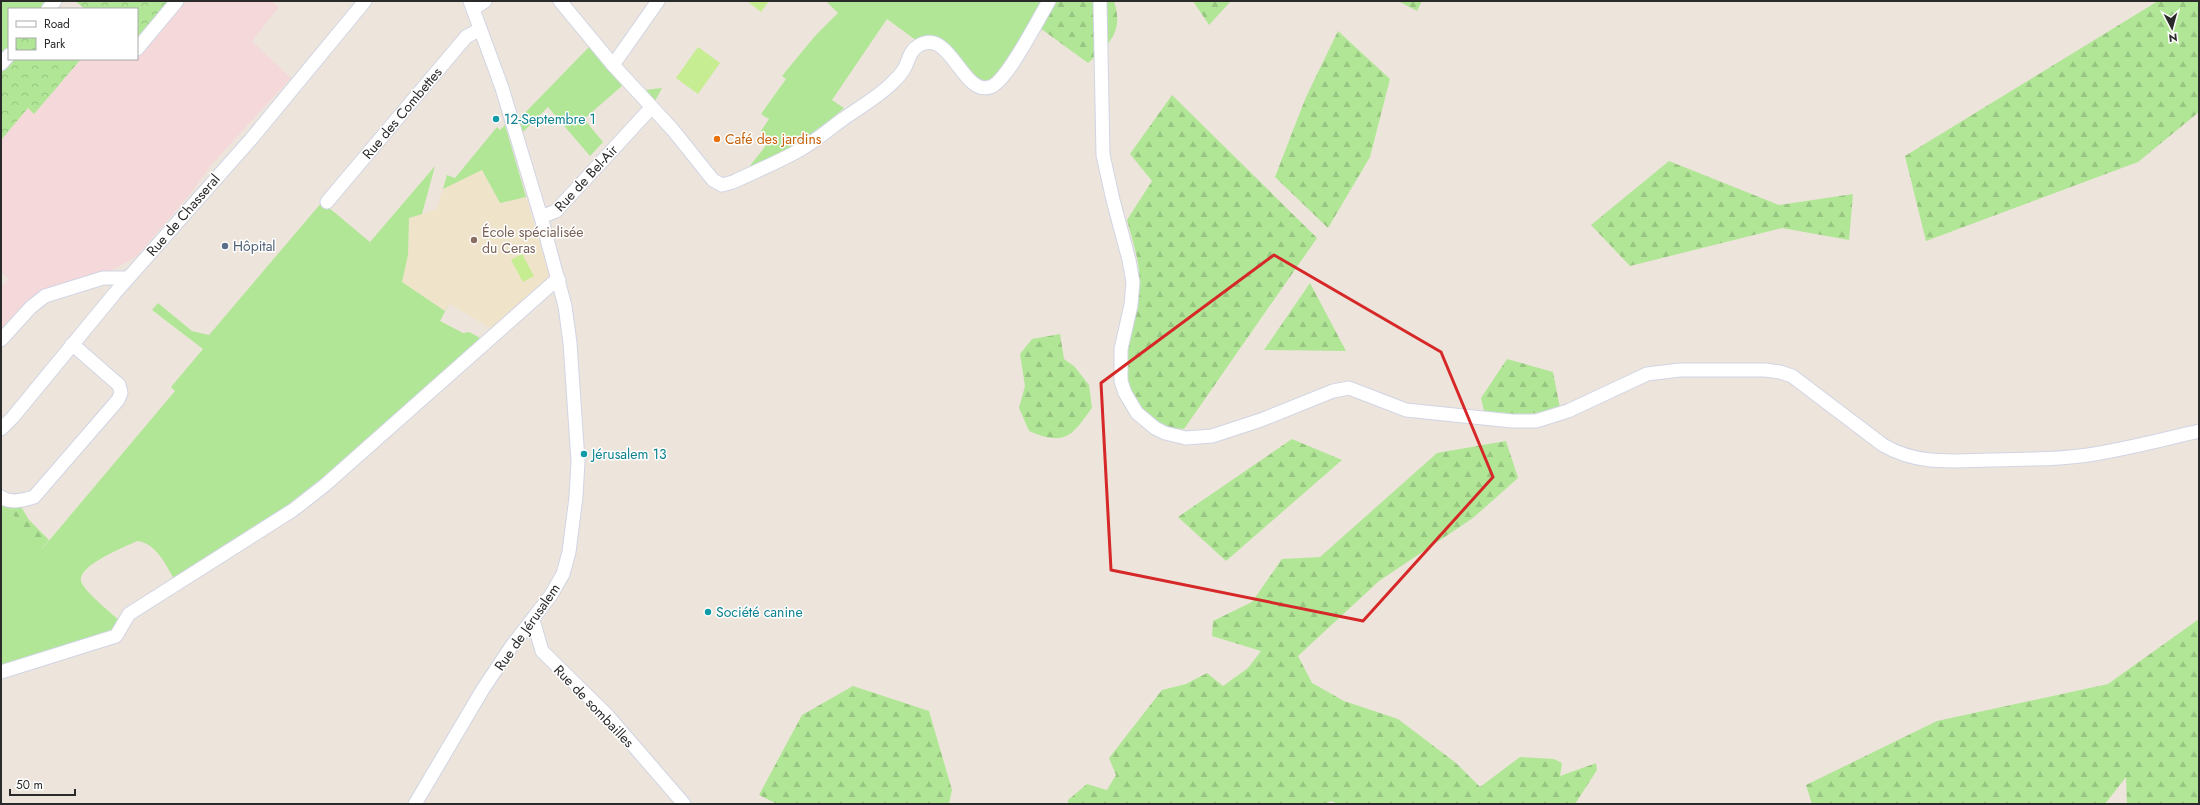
<svg xmlns="http://www.w3.org/2000/svg" width="2200" height="805" font-family="Jost,sans-serif">
	<defs>
		<pattern id="forest-firs" width="22" height="20" patternUnits="userSpaceOnUse"><rect width="22" height="20" fill="#b1e696"/><path d="M5 1l3.5 6h-7zM16 11l3.5 6h-7z" fill="#98c581"/></pattern>
		<pattern id="park-crowns" width="20" height="18" patternUnits="userSpaceOnUse"><rect width="20" height="18" fill="#b1e696"/><path d="M2 6a3 3 0 1 1 6 0M12 15a3 3 0 1 1 6 0" fill="none" stroke="#98c581"/></pattern>
	</defs>
	<rect width="100%" height="100%" fill="#ede5db"/>
	<polygon fill="#efe3ca" points="482,170 500,203 526,197 550,278 493,330 450,304 446,311 402,282 408,255 409,218 437,209 443,189"/>
	<polygon fill="#f4d8da" points="171,1 271,1 279,7 252,41 291,78 211,165 191,193 137,256 116,268 34,295 1,330 1,286 9,279 1,272 1,140 28,108 34,114 81,59 137,59 137,42"/>
	<g fill="#b1e696">
		<polygon points="1,1 48,1 41,9 9,9 9,47 1,56"/>
		<path d="M 826,1 L 1045,1 L 999,76 C 991,80 985,84 977,78 L 950,45 L 933,37 L 917,41 L 887,19 L 832,100 L 844,108 L 802,145 L 745,172 L 771,139 L 761,131 L 769,119 L 761,114 L 786,79 L 782,76 L 815,36 L 838,13 Z"/>
		<polygon points="590,46 623,85 584,119 603,142 590,156 548,107 522,133 519,119"/>
		<polygon points="662,88 655,101 644,90"/>
		<polygon points="505,125 526,197 500,203 482,170 443,189 447,175 455,178 497,127 500,130"/>
		<path d="M 435,166 L 422,214 L 409,218 L 408,255 L 402,282 L 445,311 L 449,304 L 440,321 L 463,333 L 469,332 L 482,339 L 336,473 L 176,582 C 166,566 157,543 137,541 C 125,547 78,565 81,581 C 84,592 113,614 122,623 L 113,632 L 1,669 L 1,500 L 9,504 L 11,512 L 42,549 L 175,391 L 171,387 L 203,349 L 152,310 L 158,303 L 192,331 L 209,335 L 322,202 L 370,242 Z"/>
	</g>
	<g fill="url(#forest-firs)">
		<path d="M 1047,1 L 1114,1 C 1124,31 1110,44 1088,63 L 1040,28 L 1050,14 Z"/>
		<polygon points="1193,1 1231,1 1209,25"/>
		<polygon points="1398,1 1422,1 1417,11"/>
		<polygon points="2158,1 2199,1 2199,112 2138,162 1926,241 1905,156"/>
		<polygon points="1338,31 1390,79 1370,157 1328,228 1275,177 1306,97"/>
		<path d="M 1172,95 L 1317,238 L 1184,429 C 1164,428 1165,427 1149,415 C 1104,382 1137,319 1139,274 C 1139,259 1131,235 1127,220 L 1152,181 L 1130,154 Z"/>
		<polygon points="1669,161 1779,205 1853,194 1849,240 1782,228 1630,266 1591,225"/>
		<polygon points="1310,283 1346,351 1264,350"/>
		<path d="M 1060,334 L 1064,359 L 1074,366 L 1089,385 L 1092,408 C 1071,437 1065,446 1029,431 L 1019,408 L 1025,386 L 1020,354 L 1032,339 Z"/>
		<polygon points="1507,359 1553,372 1560,408 1525,415 1484,411 1481,398"/>
		<polygon points="1292,439 1342,460 1226,561 1178,517"/>
		<polygon points="1506,441 1518,478 1473,518 1379,581 1298,656 1312,683 1344,701 1398,719 1456,763 1480,787 1520,757 1554,759 1562,763 1560,776 1596,763 1597,770 1575,804 1338,804 1331,801 1325,804 1068,804 1068,800 1087,784 1107,790 1116,775 1109,758 1162,690 1186,684 1207,673 1223,686 1248,668 1261,651 1212,636 1213,621 1252,602 1282,559 1320,557 1437,453"/>
		<polygon points="9,504 20,505 29,520 49,540 41,550 11,512"/>
		<polygon points="2199,619 2199,804 2127,804 2126,777 2105,804 1812,804 1806,785 1937,721 2108,684"/>
		<polygon points="853,686 929,711 952,790 949,804 777,804 759,795 802,715"/>
	</g>
	<g fill="url(#park-crowns)">
		<polygon points="75,1 171,1 137,42 137,9 85,9"/>
		<polygon points="11,59 81,59 34,114 28,108 1,140 1,71"/>
	</g>
	<g fill="#c6ed91">
		<polygon points="747,1 769,1 761,12"/>
		<polygon points="698,47 720,63 698,94 676,78"/>
		<polygon points="522,254 534,276 523,282 511,260"/>
	</g>
	<g fill="none" stroke-linecap="round" stroke-linejoin="round">
		<defs>
			<g id="minor">
				<path d="M 560,1 L 613,65 L 673,130 L 713,180 L 722,185 L 733,182 C 754,172 776,163 796,152 C 813,143 828,130 843,119 C 859,108 876,98 890,85 C 895,80 901,75 904,69 C 909,61 909,51 918,46 C 950,26 962,96 990,87 C 1007,82 1038,19 1049,1"/>
				<path d="M 1100,1 L 1103,155 L 1113,200 L 1129,260 L 1133,282 L 1131,305 L 1121,349 L 1121,381 L 1125,393 L 1137,413 L 1155,428 L 1165,433 L 1186,438 L 1212,436 L 1261,420 L 1333,391 L 1349,388 L 1406,410 L 1512,421 L 1536,421 L 1568,411 L 1647,374 L 1680,370 L 1765,370 L 1780,372 L 1792,376 L 1883,445 C 1917,465 1951,461 1989,460 C 2019,459 2050,460 2080,456 C 2120,451 2160,440 2199,431"/>
				<polyline points="48,9 55,1"/>
				<polyline points="473,9 485,1"/>
				<polyline points="137,49 177,1"/>
				<polyline points="1,64 9,55"/>
				<polyline points="613,65 658,1"/>
				<polyline points="327,202 466,37 480,29"/>
				<polyline points="541,217 556,211 651,108"/>
				<polyline points="1,340 31,307 45,296 103,278 128,278"/>
				<polyline points="1,429 13,417 115,293 252,138 365,1"/>
				<path d="M 1,497 C 10,504 24,500 34,497 L 118,400 L 121,393 L 119,385 L 72,344"/>
				<polyline points="533,620 542,651 608,716 684,804"/>
				<polyline points="1,672 116,636 129,614 293,510 325,485 554,282 559,280"/>
				<polyline points="415,804 483,689 511,647 551,595 563,574 569,552 576,497 578,461 570,343 565,306 541,217 502,88 470,1"/>
			</g>
		</defs>
		<use href="#minor" stroke="#d1d4e4" stroke-width="15"/>
		<use href="#minor" stroke="#fff" stroke-width="13"/>
	</g>
	<path fill="none" stroke="#d62828" stroke-width="3" stroke-linejoin="round" d="M 1274,255 L 1441,352 L 1493,477 L 1363,621 L 1111,570 L 1101,383 Z"/>
	<g fill="#0f9aa8" stroke="#fff" stroke-width="1.5">
		<circle cx="496" cy="119" r="4"/>
		<circle cx="584" cy="454" r="4"/>
		<circle cx="708" cy="612" r="4"/>
	</g>
	<circle fill="#e8710a" stroke="#fff" stroke-width="1.5" cx="717" cy="139" r="4"/>
	<circle fill="#8d6e63" stroke="#fff" stroke-width="1.5" cx="474" cy="240" r="4"/>
	<circle fill="#5c6f8a" stroke="#fff" stroke-width="1.5" cx="225" cy="246" r="4"/>
	<g text-anchor="middle" dominant-baseline="central" stroke-width="3" stroke-linejoin="round" paint-order="stroke">
		<g font-size="14" fill="#2a2a2a" stroke="#fff">
			<text transform="translate(402 113) rotate(-50)">Rue des Combettes</text>
			<text transform="translate(586 178) rotate(-47)">Rue de Bel-Air</text>
			<text transform="translate(183 215) rotate(-49)">Rue de Chasseral</text>
			<text transform="translate(527 627) rotate(-55)">Rue de Jérusalem</text>
			<text transform="translate(594 706) rotate(46)">Rue de sombailles</text>
		</g>
		<g font-size="14" fill="#0d838f" stroke="#fff" text-anchor="start">
			<text x="504" y="119">12-Septembre 1</text>
			<text x="592" y="454">Jérusalem 13</text>
			<text x="716" y="612">Société canine</text>
		</g>
		<g font-size="14" fill="#c56008" stroke="#fff" text-anchor="start">
			<text x="725" y="139">Café des jardins</text>
		</g>
		<g font-size="14" fill="#785e54" stroke="#fff" text-anchor="start">
			<text x="482" y="232">École spécialisée<tspan x="482" dy="16">du Ceras</tspan></text>
		</g>
		<g font-size="14" fill="#4e5e75" stroke="#fff" text-anchor="start">
			<text x="233" y="246">Hôpital</text>
		</g>
	</g>
	<rect width="2200" height="805" fill="none" stroke="#2a2a2a" stroke-width="4"/>
	<rect x="8" y="8" width="130" height="52" fill="#ffffff" stroke="#aaaaaa"/>
	<rect x="16" y="21" width="20" height="6" fill="#ffffff" stroke="#aaaaaa"/>
	<text x="44" y="28" font-size="12" fill="#2a2a2a">Road</text>
	<rect x="16" y="38" width="20" height="12" fill="url(#park-crowns)" stroke="#aaaaaa"/>
	<text x="44" y="48" font-size="12" fill="#2a2a2a">Park</text>
	<g transform="translate(2172 28) rotate(174)" stroke="#ffffff" stroke-width="3" paint-order="stroke">
	<path d="M0-3L7 15L0 10L-7 15Z" fill="#2a2a2a"/>
	<text y="-6" font-size="11" font-weight="bold" text-anchor="middle" fill="#2a2a2a">N</text>
	</g>
	<path d="M10 789v6h65v-6" fill="none" stroke="#2a2a2a" stroke-width="2"/>
	<text x="16" y="789" font-size="12" fill="#2a2a2a" stroke="#ffffff" stroke-width="3" paint-order="stroke">50 m</text>
</svg>
